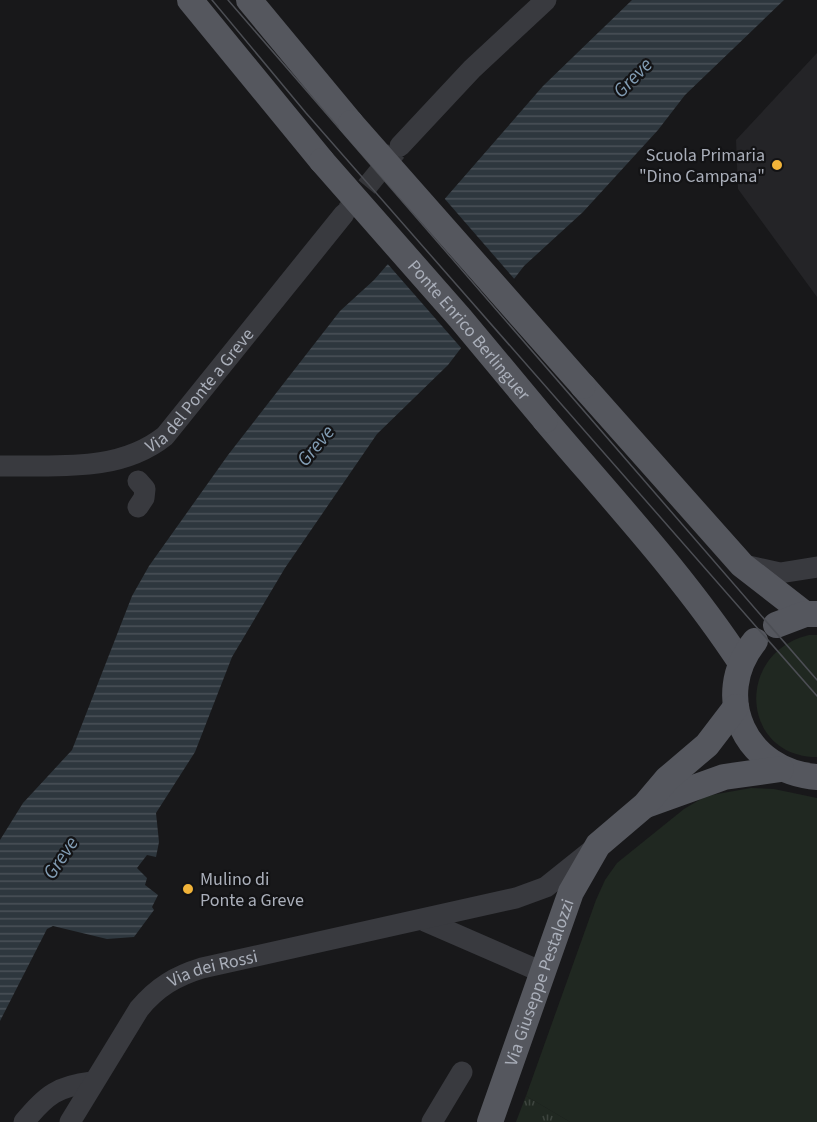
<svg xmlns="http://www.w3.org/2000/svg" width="817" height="1122" font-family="'Source Sans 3',sans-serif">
	<defs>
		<pattern id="park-tufts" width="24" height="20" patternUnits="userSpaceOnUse" patternTransform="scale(1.5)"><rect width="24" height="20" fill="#202821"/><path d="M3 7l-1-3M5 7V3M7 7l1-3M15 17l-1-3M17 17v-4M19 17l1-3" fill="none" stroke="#3e453f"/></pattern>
		<pattern id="water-rules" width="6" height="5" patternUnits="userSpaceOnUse" patternTransform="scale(1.5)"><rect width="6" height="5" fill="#2e373e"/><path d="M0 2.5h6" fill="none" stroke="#4a5158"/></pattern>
	</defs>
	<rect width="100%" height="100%" fill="#18181a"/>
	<polygon fill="#242427" points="817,53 817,297 738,189 736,140"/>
	<g fill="#202821">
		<path d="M 809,635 L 817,635 L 817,757 C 741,757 734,653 809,635 Z"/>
		<polygon points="751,788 774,789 817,798 817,1122 570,1122 526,1096 596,900 605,880 617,863 684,809 706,796"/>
	</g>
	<polygon fill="url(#park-tufts)" points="526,1096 570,1122 516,1122"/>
	<polygon fill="url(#water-rules)" points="632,0 784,0 685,95 658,130 583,212 524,266 448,365 377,434 285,568 232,657 195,752 156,813 159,842 156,857 147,855 137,868 147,878 145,885 158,895 152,907 154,910 134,937 107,939 53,926 47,929 0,1021 0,840 23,803 72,750 132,596 149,566 228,455 340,311 374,280 543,86"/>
	<polygon fill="#18181a" points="444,198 516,281 463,350 386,262"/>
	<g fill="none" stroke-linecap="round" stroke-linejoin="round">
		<polyline stroke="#35363a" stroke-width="21" stroke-dasharray="21 10" stroke-linecap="butt" points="347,211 396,151"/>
		<g stroke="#393a3f" stroke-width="21">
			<polyline points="400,146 472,69 546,0"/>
			<path id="s1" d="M 0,466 C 56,465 119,473 165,436 L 344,214"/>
			<polyline points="138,507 144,498 145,489 138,481"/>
			<polyline points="744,565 780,573 817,567"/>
			<polyline points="425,921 542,972"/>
			<path d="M 24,1122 C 46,1095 58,1086 92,1082"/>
			<path id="s2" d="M 70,1122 L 139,1009 C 157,987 176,976 202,968 L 516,898 L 546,887 L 591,851"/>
			<polyline points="432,1122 462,1072"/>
		</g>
		<g stroke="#55575e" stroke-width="26">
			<polyline points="190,0 322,161"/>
			<polyline points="249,0 351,123"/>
			<polyline points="583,386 742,565 805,614"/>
			<path d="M 545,420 C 612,499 684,576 741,663"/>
			<polyline points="776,625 805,614 817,614"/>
			<path d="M 755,641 C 710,697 746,772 817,777"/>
			<polyline points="646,805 724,777 781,769"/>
			<path id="s3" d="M 490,1122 L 571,892 L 598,845 L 645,805 L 667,779 L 707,745 L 736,707"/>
		</g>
		<g stroke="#4c4e54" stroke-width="1.5">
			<polyline points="212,0 306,113 817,696"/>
			<polyline points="228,0 817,680"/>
		</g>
		<g stroke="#55575e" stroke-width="26">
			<polyline points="351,123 583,386"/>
			<path id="s4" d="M 322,161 L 460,318 L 545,420"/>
		</g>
	</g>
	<g fill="#f1b339" stroke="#131315" stroke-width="2">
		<circle cx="777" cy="165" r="6"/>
		<circle cx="188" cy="889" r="6"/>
	</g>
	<g text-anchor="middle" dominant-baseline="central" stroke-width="4.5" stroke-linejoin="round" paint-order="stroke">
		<g font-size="18" fill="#aaafba" stroke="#131315" text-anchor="end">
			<text x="765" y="155">Scuola Primaria<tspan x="765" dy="21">"Dino Campana"</tspan></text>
			<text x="200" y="879" text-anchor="start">Mulino di<tspan x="200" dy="21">Ponte a Greve</tspan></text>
		</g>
		<g font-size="18" fill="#aaafba" stroke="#131315">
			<text stroke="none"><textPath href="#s4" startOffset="224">Ponte Enrico Berlinguer</textPath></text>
			<text stroke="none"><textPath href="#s1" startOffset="228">Via del Ponte a Greve</textPath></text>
			<text stroke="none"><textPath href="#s2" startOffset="219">Via dei Rossi</textPath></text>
			<text stroke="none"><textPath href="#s3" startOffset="148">Via Giuseppe Pestalozzi</textPath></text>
		</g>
		<g font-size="20" font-style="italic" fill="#829db4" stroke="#131315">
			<text transform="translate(633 78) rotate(-46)">Greve</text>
			<text transform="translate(316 446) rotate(-50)">Greve</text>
			<text transform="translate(61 858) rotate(-56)">Greve</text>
		</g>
	</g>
</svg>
